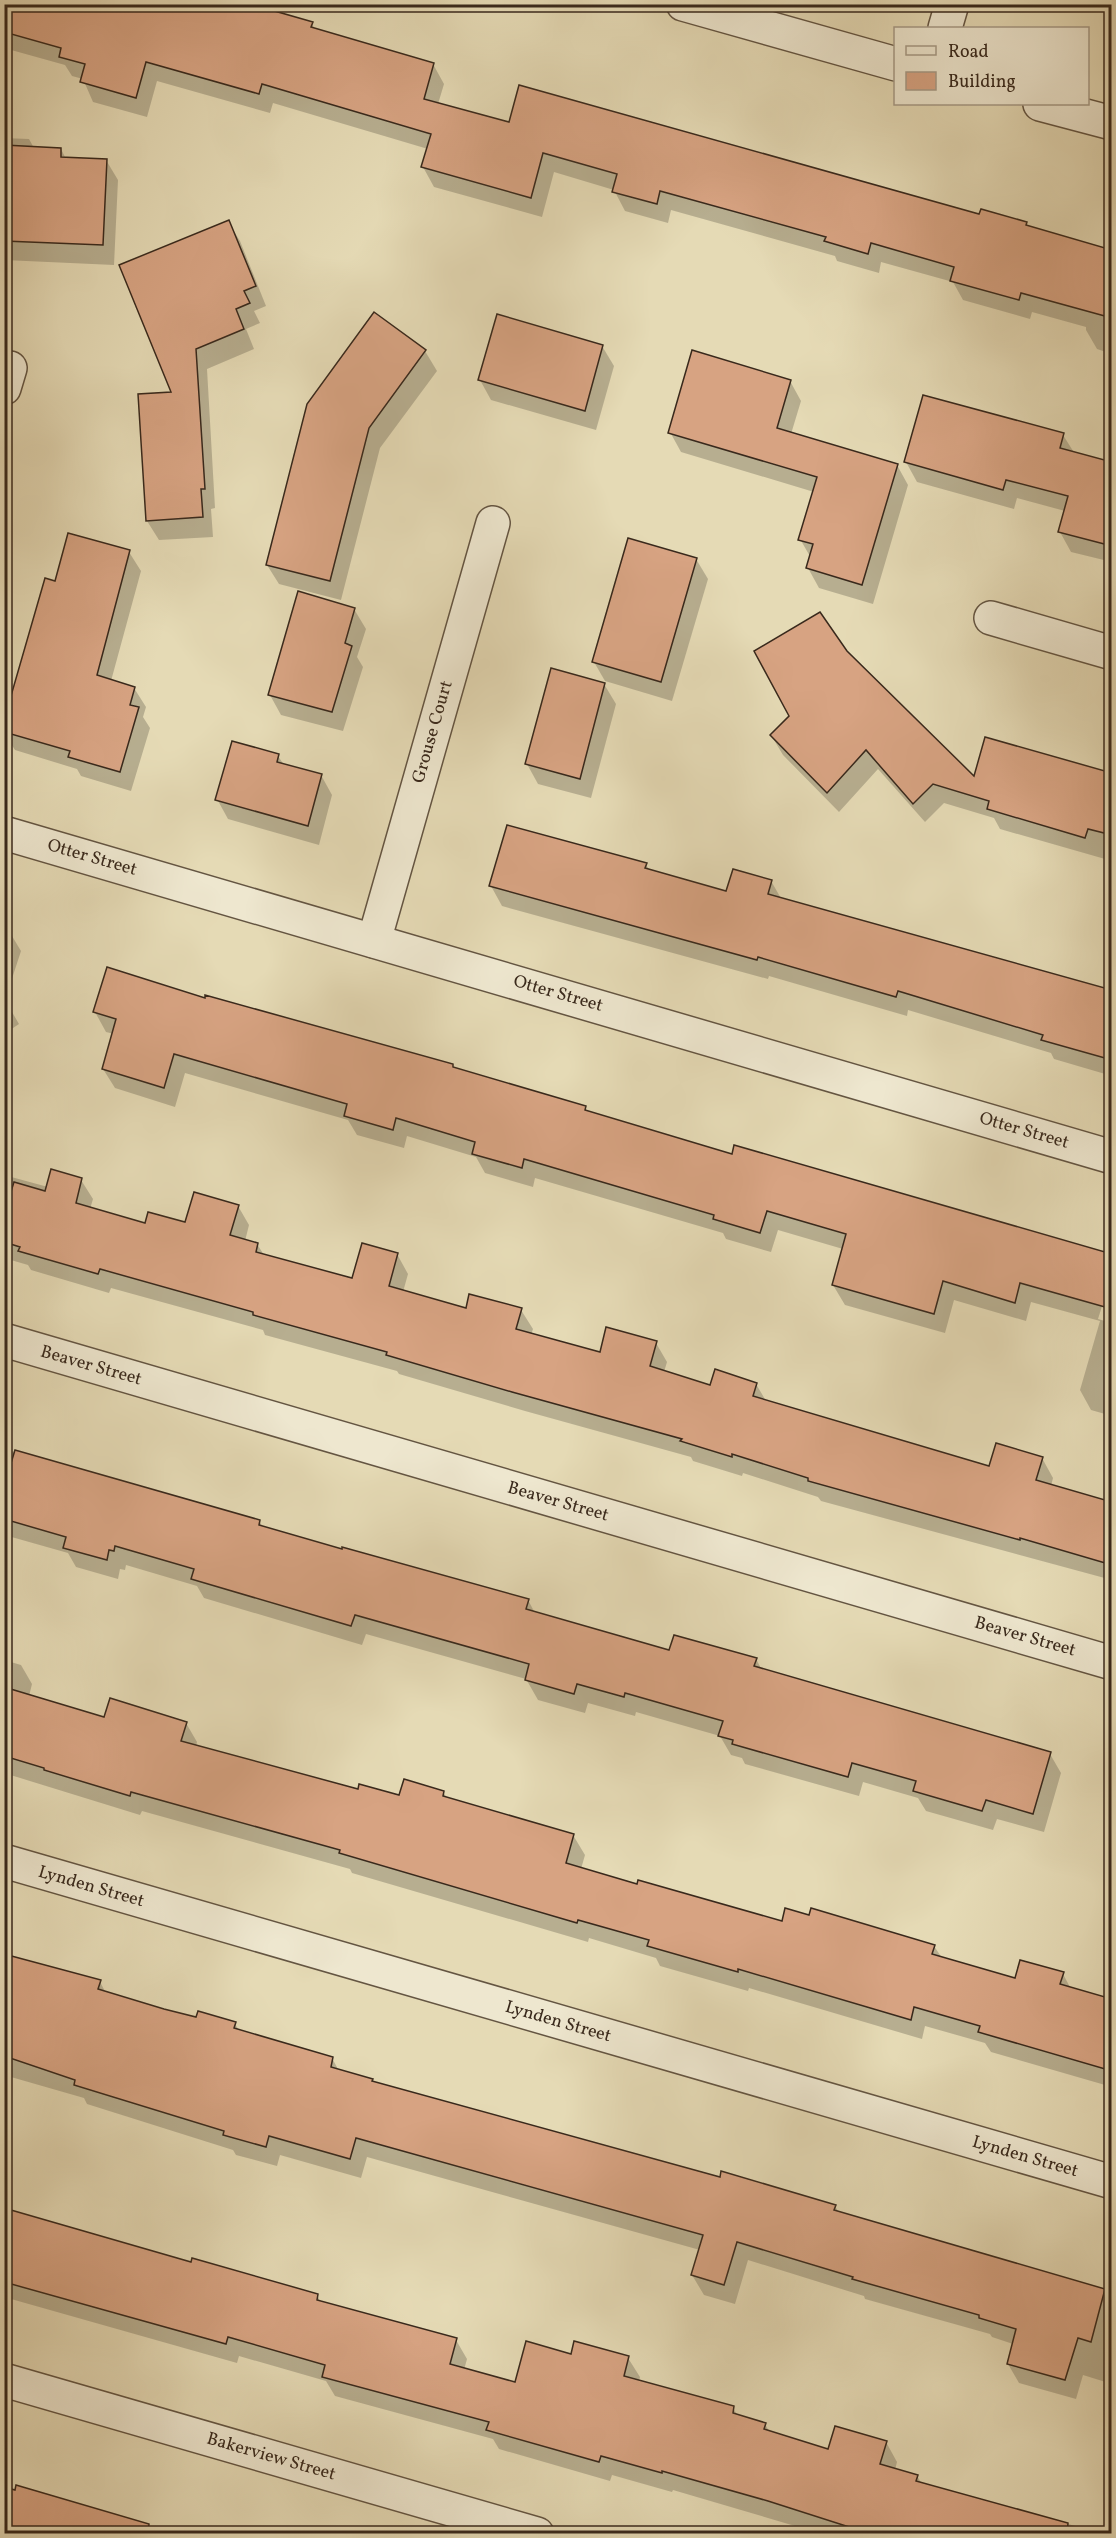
<svg xmlns="http://www.w3.org/2000/svg" width="1116" height="2538" font-family="Vollkorn,serif">
	<rect width="100%" height="100%" fill="#e5dab5"/>
	<filter id="stains"><feTurbulence type="fractalNoise" baseFrequency=".00333" numOctaves="4"/><feColorMatrix values="0 0 0 0 .2 0 0 0 0 .09 0 0 0 0 .02 0 0 0 .5 -.17"/></filter>
	<radialGradient id="worn" r=".72"><stop offset=".6" stop-color="#630" stop-opacity="0"/><stop offset="1" stop-color="#630" stop-opacity=".3"/></radialGradient>
	<g fill="#0003">
		<polygon points="4,4 312,24 315,30 433,64 444,84 438,104 510,124 1026,224 1028,227 1112,251 1112,354 1097,349 1086,330 1086,327 1032,312 1030,319 963,300 953,282 881,262 879,273 837,261 835,256 671,210 668,223 625,211 614,190 554,172 542,217 434,187 423,167 428,149 273,103 270,113 157,81 147,117 93,102 83,79 72,76 65,65 4,48"/>
		<polygon points="4,138 29,139 34,148 61,149 66,159 106,160 118,180 114,265 4,260"/>
		<polygon points="228,222 240,241 266,306 254,311 260,323 246,329 254,349 207,369 215,508 211,509 213,537 159,540 147,521 173,393"/>
		<polygon points="375,314 425,351 437,371 380,448 341,600 279,584 267,565"/>
		<polygon points="602,346 614,366 596,430 491,400 480,380"/>
		<polygon points="790,381 801,401 791,434 897,465 908,485 873,604 819,588 808,568 811,558 800,539 814,492 681,452 670,432"/>
		<polygon points="1063,435 1075,454 1112,464 1112,562 1071,552 1060,532 1065,511 1017,498 1014,509 917,482 906,462"/>
		<polygon points="129,552 141,571 111,681 134,688 146,707 143,717 150,728 131,791 81,776 77,769 15,750 4,733 4,726 56,583"/>
		<polygon points="696,559 708,579 672,701 605,681 594,662"/>
		<polygon points="354,609 366,629 357,657 363,667 343,731 281,715 270,695"/>
		<polygon points="846,652 974,779 1112,775 1112,861 1000,829 994,818 944,803 925,822 878,769 839,812 783,755 771,735 791,716"/>
		<polygon points="604,684 616,704 591,798 538,784 527,764"/>
		<polygon points="278,756 284,765 321,775 332,795 319,845 228,819 217,799"/>
		<polygon points="646,865 650,871 727,893 771,881 782,900 1104,990 1108,976 1112,977 1112,1076 1054,1059 1051,1053 908,1010 907,1016 769,976 768,979 502,906 491,886"/>
		<polygon points="4,930 9,931 21,951 5,1000 19,1024 4,1034 4,954 7,944 4,944"/>
		<polygon points="206,999 452,1065 455,1070 585,1108 588,1113 1112,1274 1098,1319 1112,1323 1112,1416 1091,1410 1080,1390 1100,1321 1031,1302 1026,1321 954,1300 945,1333 845,1305 833,1285 843,1249 778,1230 771,1252 726,1239 723,1233 535,1178 533,1187 485,1173 476,1157 407,1136 404,1148 357,1135 348,1120 185,1073 175,1107 115,1088 103,1069 114,1034 106,1032 95,1012"/>
		<polygon points="4,1175 48,1187 81,1180 93,1199 90,1209 146,1225 186,1224 238,1206 249,1225 245,1241 257,1244 264,1255 353,1280 397,1254 408,1274 403,1292 467,1309 521,1310 533,1329 531,1335 601,1354 656,1343 667,1362 664,1372 711,1386 756,1384 766,1401 990,1468 1042,1458 1053,1478 1051,1486 1105,1501 1112,1478 1112,1580 821,1501 818,1497 743,1473 742,1476 693,1461 691,1457 525,1411 399,1374 397,1371 265,1335 263,1330 111,1288 109,1293 31,1270 28,1265 4,1258"/>
		<polygon points="4,1449 259,1521 263,1527 528,1600 535,1613 670,1652 756,1659 762,1670 1050,1754 1061,1773 1044,1832 997,1819 993,1830 926,1811 918,1798 863,1782 859,1796 745,1764 742,1758 731,1755 720,1736 636,1712 635,1716 588,1703 585,1713 538,1700 526,1679 366,1634 362,1645 204,1598 197,1586 126,1565 125,1570 120,1569 118,1579 76,1567 68,1553 8,1536 4,1533"/>
		<polygon points="4,1660 21,1665 32,1684 29,1696 105,1719 186,1723 197,1742 196,1746 359,1791 400,1797 443,1792 447,1798 573,1835 585,1855 581,1869 638,1886 783,1923 934,1946 942,1958 1016,1980 1063,1974 1071,1989 1112,2000 1112,2087 991,2052 985,2043 925,2026 922,2039 749,1988 748,1991 660,1966 656,1958 589,1938 588,1942 352,1873 350,1869 142,1811 140,1815 4,1773"/>
		<polygon points="4,1955 100,1982 106,1993 197,2019 235,2024 240,2032 332,2058 339,2071 372,2080 374,2083 721,2179 835,2206 839,2213 1112,2292 1112,2384 1083,2375 1076,2399 1019,2383 1008,2364 1013,2344 992,2337 990,2334 865,2299 864,2296 748,2260 735,2304 704,2295 692,2275 700,2250 367,2157 361,2178 280,2155 277,2166 236,2155 233,2150 87,2104 84,2098 4,2075"/>
		<polygon points="4,2210 192,2264 317,2295 321,2303 456,2340 467,2359 464,2370 516,2384 572,2355 628,2358 640,2377 639,2381 733,2408 738,2416 765,2424 770,2433 829,2451 886,2442 897,2462 895,2470 917,2476 922,2484 1090,2530 1091,2527 1112,2534 822,2534 673,2490 672,2492 612,2475 610,2481 499,2449 493,2439 335,2396 326,2381 239,2356 237,2363 4,2297"/>
	</g>
	<g fill="#d7a382" stroke="#39291c" stroke-width="1.5">
		<polygon points="4,4 250,4 313,22 311,27 434,63 424,99 509,122 519,85 979,214 981,209 1027,222 1026,225 1112,250 1112,318 1021,293 1019,300 950,281 954,267 871,243 868,254 824,241 826,237 660,191 657,204 612,192 617,174 543,153 531,198 421,167 431,134 262,84 259,94 146,62 136,98 80,82 85,64 59,57 61,48 4,32"/>
		<polygon points="4,145 61,148 61,157 107,159 103,245 4,241"/>
		<polygon points="229,220 256,286 244,291 250,303 236,309 244,329 196,349 205,489 201,489 203,517 146,521 138,394 171,392 119,265"/>
		<polygon points="374,312 426,350 369,428 330,581 266,565 307,404"/>
		<polygon points="497,314 603,345 585,411 478,380"/>
		<polygon points="692,350 791,380 777,428 898,464 862,585 806,568 813,544 798,540 817,477 668,433"/>
		<polygon points="923,395 1064,433 1060,448 1112,462 1112,546 1058,532 1068,496 1006,480 1003,490 904,462"/>
		<polygon points="68,533 130,550 97,675 135,687 130,705 139,707 120,772 68,757 70,751 4,732 4,720 45,578 55,581"/>
		<polygon points="628,538 697,558 661,682 592,662"/>
		<polygon points="298,591 355,608 345,643 352,646 332,712 268,695"/>
		<polygon points="820,612 847,651 974,776 985,737 1112,773 1112,835 1088,829 1085,838 987,809 989,801 933,784 913,804 866,750 827,793 770,735 789,716 754,651"/>
		<polygon points="551,668 605,683 580,779 525,764"/>
		<polygon points="232,741 279,754 277,762 322,774 308,826 215,800"/>
		<polygon points="507,825 647,863 645,868 726,891 733,869 772,880 768,894 1112,990 1112,1060 1041,1040 1043,1035 898,991 896,997 758,957 757,960 489,886"/>
		<polygon points="107,967 205,998 205,995 453,1064 453,1067 586,1106 585,1110 732,1154 734,1145 1112,1254 1112,1309 1020,1283 1015,1303 943,1281 934,1314 832,1285 846,1234 767,1211 760,1233 713,1219 714,1215 524,1159 522,1168 472,1154 475,1142 396,1118 393,1130 344,1116 347,1104 174,1054 164,1088 102,1069 116,1019 93,1012"/>
		<polygon points="51,1169 82,1178 76,1203 145,1223 148,1212 185,1222 194,1192 239,1205 230,1235 258,1243 256,1252 352,1278 362,1243 398,1253 389,1286 466,1308 469,1294 522,1308 516,1329 600,1352 606,1327 657,1341 650,1366 710,1385 715,1369 757,1383 753,1396 989,1466 996,1443 1043,1457 1036,1480 1112,1502 1112,1565 1020,1538 1020,1540 808,1481 808,1478 732,1454 732,1457 680,1441 682,1439 512,1392 386,1355 387,1352 253,1315 253,1312 100,1269 98,1274 18,1251 20,1247 4,1242 4,1214 14,1182 45,1191"/>
		<polygon points="15,1450 260,1520 259,1525 342,1549 342,1547 529,1599 526,1609 669,1650 674,1635 757,1658 754,1666 1051,1752 1033,1814 986,1800 982,1811 913,1791 916,1781 852,1763 848,1777 732,1744 733,1740 718,1736 723,1721 625,1693 624,1697 577,1684 574,1694 525,1680 529,1664 355,1615 351,1626 191,1579 194,1569 115,1546 114,1551 109,1550 107,1560 63,1548 66,1537 4,1519 4,1486"/>
		<polygon points="4,1687 104,1717 110,1698 187,1722 181,1741 358,1789 359,1784 399,1795 404,1779 444,1791 443,1796 574,1834 566,1863 637,1884 638,1880 782,1921 785,1908 809,1915 811,1908 935,1945 932,1954 1015,1978 1020,1960 1064,1972 1060,1984 1112,1999 1112,2071 978,2032 980,2026 914,2007 911,2020 738,1969 738,1972 647,1946 649,1940 578,1920 577,1923 339,1853 340,1850 131,1792 130,1796 44,1770 44,1768 4,1756"/>
		<polygon points="4,1954 101,1980 98,1989 164,2009 196,2017 198,2011 236,2022 234,2028 333,2057 331,2067 373,2079 372,2081 720,2177 721,2171 836,2205 834,2210 1105,2289 1091,2342 1078,2338 1065,2380 1007,2364 1016,2329 979,2318 979,2315 852,2279 853,2277 737,2242 724,2285 691,2275 703,2235 356,2138 350,2159 269,2136 266,2147 223,2135 224,2131 74,2085 75,2080 4,2056"/>
		<polygon points="4,2208 191,2262 192,2258 318,2294 317,2300 457,2338 450,2364 515,2382 526,2341 571,2354 574,2341 629,2356 624,2376 734,2406 733,2413 766,2423 764,2429 828,2449 835,2426 887,2441 880,2464 918,2475 916,2481 1068,2523 1067,2534 871,2534 768,2501 662,2471 662,2473 601,2456 599,2462 486,2430 489,2422 322,2377 325,2365 228,2337 226,2344 4,2282"/>
		<polygon points="16,2485 149,2524 148,2534 4,2534 4,2487 15,2490"/>
	</g>
	<g fill="none" stroke-linecap="round" stroke-linejoin="round">
		<defs>
			<g id="minor">
				<polyline points="945,28 952,4"/>
				<polyline points="4,388 10,368"/>
				<polyline points="991,618 1112,653"/>
				<polyline points="4,833 1112,1157"/>
				<polyline points="374,941 493,523"/>
				<polyline points="4,1340 1112,1663"/>
				<polyline points="4,1861 1112,2182"/>
				<polyline points="4,2380 537,2534"/>
			</g>
			<g id="tertiary">
				<polyline points="683,4 896,64"/>
				<polyline points="1040,104 1112,123"/>
			</g>
		</defs>
		<use href="#minor" stroke="#645542" stroke-width="36"/>
		<use href="#tertiary" stroke="#645542" stroke-width="36"/>
		<use href="#minor" stroke="#eee7cf" stroke-width="33"/>
		<use href="#tertiary" stroke="#eee7cf" stroke-width="33"/>
	</g>
	<g text-anchor="middle" dominant-baseline="central" stroke-width="6" stroke-linejoin="round" paint-order="stroke">
		<g font-size="18" fill="#39291c" stroke="#eee7cf">
			<text transform="translate(433 732) rotate(-74)">Grouse Court</text>
			<text transform="translate(92 858) rotate(16)">Otter Street</text>
			<text transform="translate(558 994) rotate(16)">Otter Street</text>
			<text transform="translate(1024 1131) rotate(16)">Otter Street</text>
			<text transform="translate(91 1366) rotate(16)">Beaver Street</text>
			<text transform="translate(558 1502) rotate(16)">Beaver Street</text>
			<text transform="translate(1025 1637) rotate(16)">Beaver Street</text>
			<text transform="translate(91 1887) rotate(16)">Lynden Street</text>
			<text transform="translate(558 2022) rotate(16)">Lynden Street</text>
			<text transform="translate(1025 2157) rotate(16)">Lynden Street</text>
			<text transform="translate(271 2457) rotate(16)">Bakerview Street</text>
		</g>
	</g>
	<rect width="1116" height="2538" fill="none" stroke="#e5dab5" stroke-width="24"/>
	<rect x="6" y="6" width="1104" height="2526" fill="none" stroke="#39291c" stroke-width="3"/>
	<rect x="12" y="12" width="1092" height="2514" fill="none" stroke="#39291c" stroke-width="1.5"/>
	<rect x="894" y="27" width="195" height="78" fill="#eee7cf" stroke="#a69b87" stroke-width="1.5"/>
	<rect x="906" y="46" width="30" height="9" fill="#eee7cf" stroke="#a69b87" stroke-width="1.5"/>
	<text x="948" y="57" font-size="18" fill="#39291c">Road</text>
	<rect x="906" y="72" width="30" height="18" fill="#d7a382" stroke="#a69b87" stroke-width="1.5"/>
	<text x="948" y="87" font-size="18" fill="#39291c">Building</text>
	<rect width="100%" height="100%" filter="url(#stains)"/>
	<rect width="100%" height="100%" fill="url(#worn)"/>
</svg>
